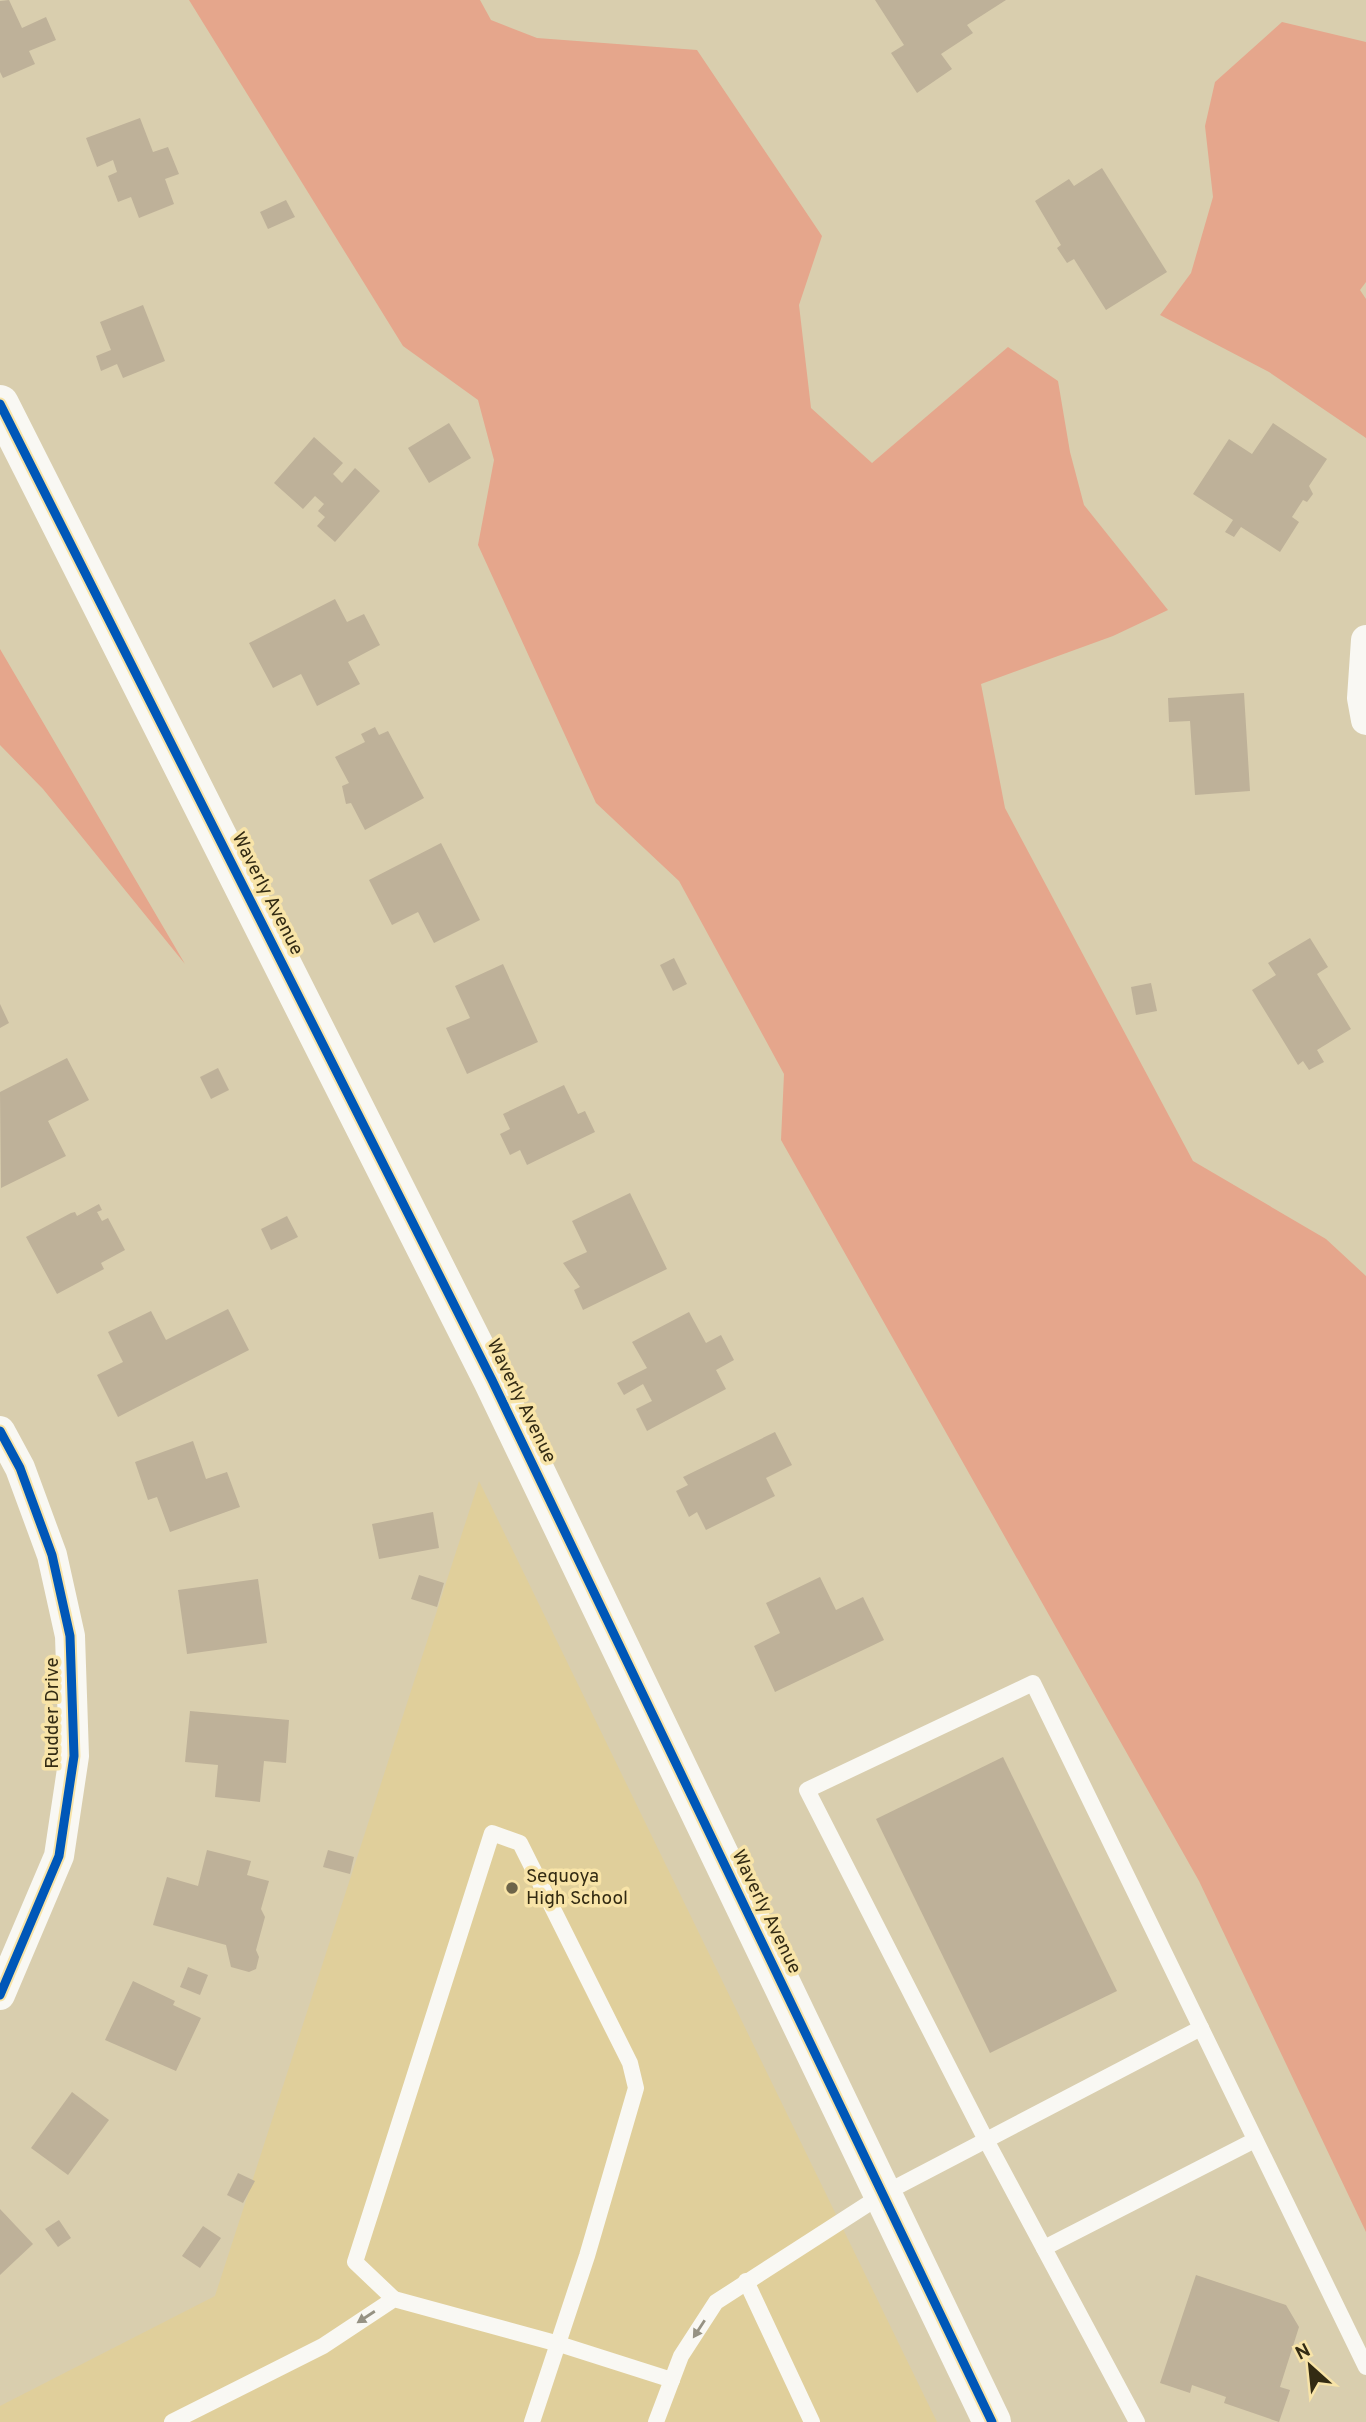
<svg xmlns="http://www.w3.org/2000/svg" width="1366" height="2422" font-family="Overpass,sans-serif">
	<rect width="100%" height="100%" fill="#d9ceae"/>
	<polygon fill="#e0cf9b" points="479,1481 937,2422 0,2422 0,2406 215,2296"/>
	<g fill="#e5a68c">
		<polygon points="189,0 480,0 491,20 537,38 697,50 822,236 799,305 811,408 872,463 1008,347 1058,381 1070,452 1084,505 1168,610 1113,636 981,684 1005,808 1193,1161 1326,1239 1366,1276 1366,2232 1199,1881 781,1140 784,1074 679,881 596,803 478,545 494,460 478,400 403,346"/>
		<polygon points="1282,22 1366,42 1366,282 1360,290 1366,299 1366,438 1269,372 1160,315 1191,273 1213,197 1205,126 1215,82"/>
		<polygon points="0,649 185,964 43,789 0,745"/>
	</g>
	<g fill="#beb199">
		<polygon points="9,0 22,28 46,17 56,40 29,51 35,64 3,78 0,72 0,1"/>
		<polygon points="875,0 1006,0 967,25 973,33 941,54 952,69 917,93 891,53 904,45"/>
		<polygon points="140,118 153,152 168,147 179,174 165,179 174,204 139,218 131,197 118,202 108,176 117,172 113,160 97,167 86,138"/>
		<polygon points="1102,168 1167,272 1106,310 1074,259 1067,263 1057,248 1061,245 1035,201 1069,179 1074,186"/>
		<polygon points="286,200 295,217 268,229 260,212"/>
		<polygon points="143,305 165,361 123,378 117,364 101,371 96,356 111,350 100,322"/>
		<polygon points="449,423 471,458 429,483 408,448"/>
		<polygon points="1273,423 1327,459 1309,486 1313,494 1307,502 1303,500 1292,517 1299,522 1280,552 1241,527 1234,537 1225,532 1233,520 1193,494 1229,439 1252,454"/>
		<polygon points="314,437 343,463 333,474 342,483 355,468 380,491 335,542 317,526 325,517 318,511 324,504 315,496 303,509 274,483"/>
		<polygon points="335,599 347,622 364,614 380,645 348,662 360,684 317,706 301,674 273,688 249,643"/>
		<polygon points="1244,693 1250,791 1195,795 1190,721 1169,722 1168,698"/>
		<polygon points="375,727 379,735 388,731 424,798 365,830 351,803 346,804 342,786 349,783 335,757 365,742 361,734"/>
		<polygon points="441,843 480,920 434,943 418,912 392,925 369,880"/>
		<polygon points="1310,938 1328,967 1317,974 1351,1029 1317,1050 1324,1062 1309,1070 1303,1061 1298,1065 1252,990 1276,975 1268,963"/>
		<polygon points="674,958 687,984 673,991 660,965"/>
		<polygon points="503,964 538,1042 467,1074 446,1028 470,1018 455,986"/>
		<polygon points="1151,983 1157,1011 1136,1015 1131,987"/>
		<polygon points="0,1004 9,1023 0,1028"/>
		<polygon points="67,1058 89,1100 48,1121 66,1156 1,1188 0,1092"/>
		<polygon points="218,1068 229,1090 211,1099 200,1077"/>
		<polygon points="564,1085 578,1114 585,1111 595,1132 527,1165 520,1150 510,1155 500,1134 510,1129 503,1114"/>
		<polygon points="630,1193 667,1269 583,1310 574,1290 580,1287 563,1263 587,1252 572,1221"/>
		<polygon points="99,1204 102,1210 97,1212 102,1221 108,1218 125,1250 101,1263 104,1269 57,1294 26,1237 71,1213 75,1212 77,1216"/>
		<polygon points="287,1216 298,1237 271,1250 261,1229"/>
		<polygon points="228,1309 249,1350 118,1417 97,1375 123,1362 108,1332 151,1311 166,1340"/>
		<polygon points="689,1312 706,1343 721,1335 734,1360 716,1370 726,1389 647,1431 636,1409 652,1401 643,1384 624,1395 617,1383 647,1368 632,1342"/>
		<polygon points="775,1432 792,1465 766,1478 775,1496 706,1530 697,1512 689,1517 676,1491 688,1485 683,1477"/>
		<polygon points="193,1441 206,1479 227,1472 240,1507 170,1532 157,1497 148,1500 135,1462"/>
		<polygon points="433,1512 439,1548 379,1559 372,1524"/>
		<polygon points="419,1575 444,1583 437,1607 411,1599"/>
		<polygon points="820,1577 836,1610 863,1597 884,1640 775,1692 754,1646 780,1633 766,1603"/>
		<polygon points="258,1579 267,1643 187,1654 178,1590"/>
		<polygon points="190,1711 289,1720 286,1763 264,1761 260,1802 215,1797 218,1765 185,1762"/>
		<polygon points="1003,1757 1117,1991 990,2053 876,1819"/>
		<polygon points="207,1850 251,1861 247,1875 269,1881 261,1909 265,1917 256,1950 259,1957 256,1969 249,1972 231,1967 226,1945 153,1925 167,1877 198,1886"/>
		<polygon points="328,1850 354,1857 350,1874 323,1867"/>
		<polygon points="188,1967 208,1975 200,1995 180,1987"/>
		<polygon points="133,1981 175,2001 173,2005 201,2018 176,2071 105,2040"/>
		<polygon points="72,2092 109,2120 68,2175 31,2148"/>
		<polygon points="238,2173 255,2181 243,2203 227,2195"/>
		<polygon points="0,2209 33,2244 0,2275"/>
		<polygon points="59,2220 71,2238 58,2247 45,2229"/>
		<polygon points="203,2226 221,2238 200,2268 182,2256"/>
		<polygon points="1196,2275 1286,2305 1299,2327 1280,2387 1290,2390 1279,2422 1224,2403 1226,2397 1192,2385 1190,2393 1160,2383"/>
	</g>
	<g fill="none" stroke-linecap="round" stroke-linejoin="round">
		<g stroke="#f9f8f3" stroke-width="16">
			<polyline points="1044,2248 1255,2140"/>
			<polyline points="746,2281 812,2422"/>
			<polyline points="394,2299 355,2262 492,1833 520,1843 630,2063 636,2088 587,2256 532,2422"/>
			<polyline points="172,2422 323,2346 394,2299 559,2344 672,2380"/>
			<polyline points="656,2422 681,2356 716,2302 885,2193 1201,2028"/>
			<polyline points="1137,2422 986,2140 807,1790 1033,1683 1366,2367"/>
		</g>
		<g stroke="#f9f8f3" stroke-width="30">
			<polyline points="1366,640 1362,698 1366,720"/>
			<polyline points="0,1431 20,1468 52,1555 70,1636 74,1756 59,1856 0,1995"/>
		</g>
		<polyline stroke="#f9f8f3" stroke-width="38" points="0,404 492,1380 992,2422"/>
		<defs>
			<g id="cycleway">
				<polyline points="0,404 492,1380 992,2422"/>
				<polyline points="0,1431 20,1468 52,1555 70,1636 74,1756 59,1856 0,1995"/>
			</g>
		</defs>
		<use href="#cycleway" stroke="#f8e4a8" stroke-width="13"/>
		<use href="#cycleway" stroke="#0057b8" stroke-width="9"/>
	</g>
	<defs><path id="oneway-solid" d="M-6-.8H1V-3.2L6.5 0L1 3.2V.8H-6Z" transform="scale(1.75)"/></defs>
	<g fill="#969283">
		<use href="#oneway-solid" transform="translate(366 2317) rotate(147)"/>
		<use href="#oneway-solid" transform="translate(699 2329) rotate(123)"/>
	</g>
	<circle fill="#6d6449" stroke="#f8e4a8" stroke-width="2.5" cx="512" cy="1888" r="7"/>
	<g text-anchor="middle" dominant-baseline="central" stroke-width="7" stroke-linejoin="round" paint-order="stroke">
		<g font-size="19" fill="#332b13" stroke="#f8e4a8">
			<text transform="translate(267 894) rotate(63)">Waverly Avenue</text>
			<text transform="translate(521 1401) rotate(64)">Waverly Avenue</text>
			<text transform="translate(53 1713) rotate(-90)">Rudder Drive</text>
			<text transform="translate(766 1912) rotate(64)">Waverly Avenue</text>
		</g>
		<g font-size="19" fill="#332b13" stroke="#f8e4a8" text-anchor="start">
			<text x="526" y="1877">Sequoya<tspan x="526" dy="22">High School</tspan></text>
		</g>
	</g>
	<g transform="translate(1310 2366) rotate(333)" stroke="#f8e4a8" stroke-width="5" paint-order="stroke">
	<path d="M0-5L12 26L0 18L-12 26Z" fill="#332b13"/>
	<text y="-10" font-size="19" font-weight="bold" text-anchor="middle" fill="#332b13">N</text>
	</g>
</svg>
